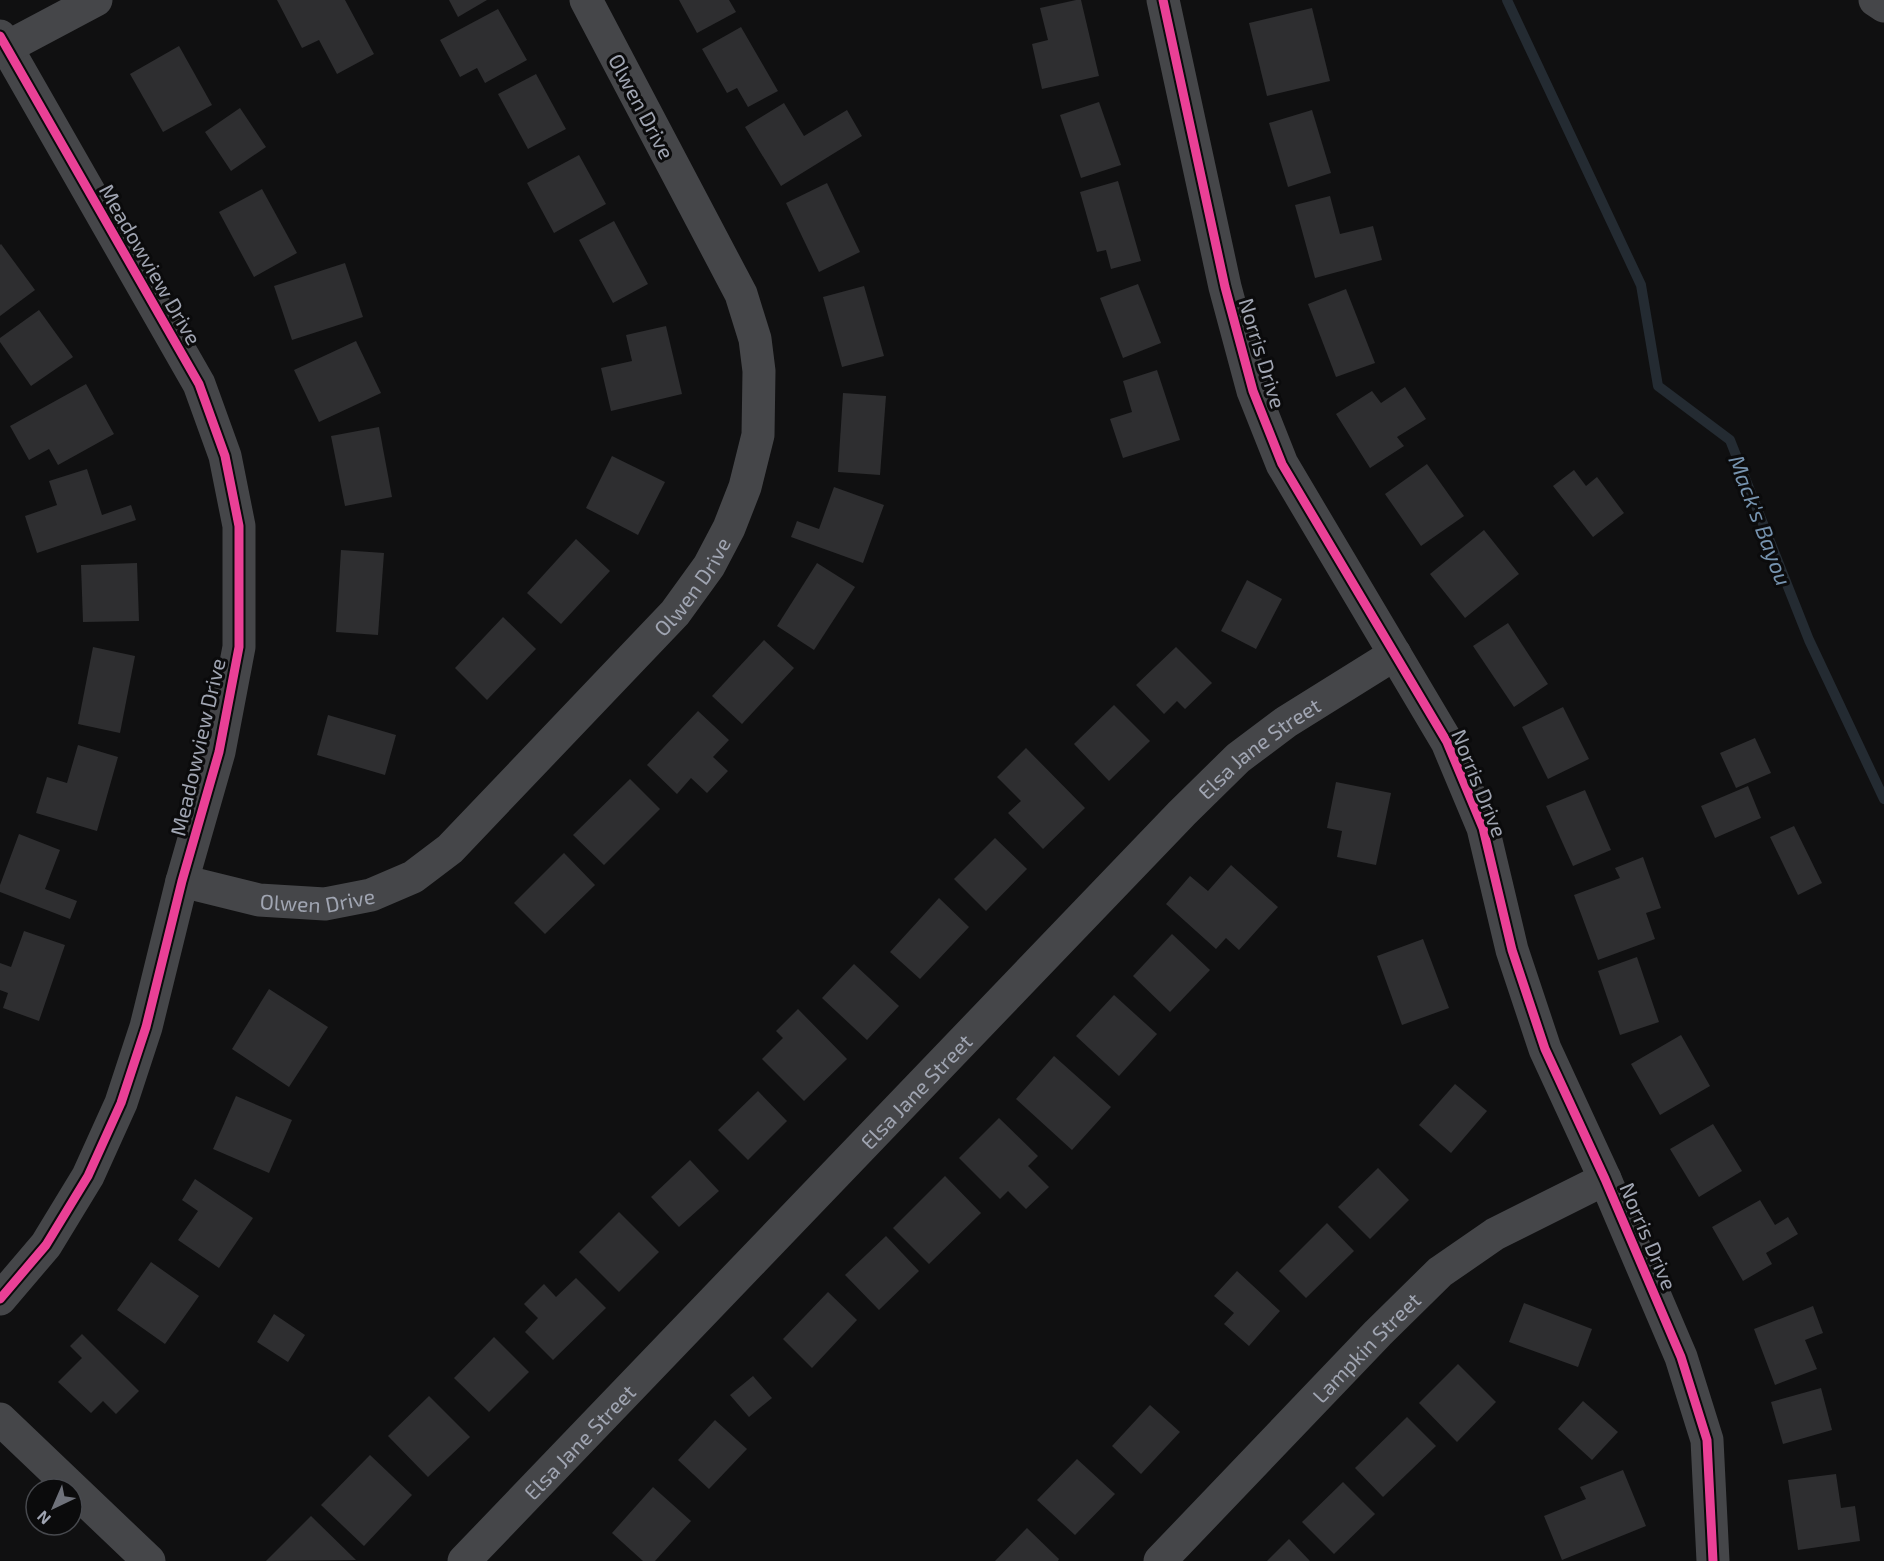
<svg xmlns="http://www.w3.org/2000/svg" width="1884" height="1561" font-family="'Exo 2',sans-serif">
	<rect width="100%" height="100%" fill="#101011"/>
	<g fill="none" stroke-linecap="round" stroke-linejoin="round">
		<polyline stroke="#242b32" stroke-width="10" points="1507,0 1641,285 1658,386 1730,440 1809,640 1884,799"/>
	</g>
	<g fill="#2e2e30">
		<polygon points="277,0 345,0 374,54 337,74 319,40 302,48"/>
		<polygon points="449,0 487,0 458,17"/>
		<polygon points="679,0 729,0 736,12 697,33"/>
		<polygon points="1076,0 1081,0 1099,76 1042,89 1032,44 1048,40 1040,8"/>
		<polygon points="1312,8 1330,81 1267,96 1249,23"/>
		<polygon points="498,9 527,60 485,83 477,68 460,77 440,40"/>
		<polygon points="741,27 778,91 748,107 737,88 727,93 702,49"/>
		<polygon points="179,46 212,105 163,132 130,74"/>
		<polygon points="536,74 566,129 528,149 498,94"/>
		<polygon points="1099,102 1121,165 1081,178 1060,115"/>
		<polygon points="784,103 804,136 847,110 862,136 781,186 745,127"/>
		<polygon points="240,108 266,147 231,171 205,132"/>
		<polygon points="1312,110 1331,173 1288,187 1269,123"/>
		<polygon points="579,155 606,204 554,233 527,183"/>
		<polygon points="1118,181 1141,261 1111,269 1106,250 1097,252 1080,192"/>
		<polygon points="827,183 860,252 819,272 786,203"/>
		<polygon points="262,189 297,253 254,277 219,212"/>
		<polygon points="1330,196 1340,234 1373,226 1382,260 1315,278 1295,205"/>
		<polygon points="614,221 648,284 613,303 579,240"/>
		<polygon points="1,244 35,290 0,316 0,245"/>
		<polygon points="345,263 363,317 292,340 274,286"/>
		<polygon points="1138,284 1161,343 1123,358 1100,298"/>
		<polygon points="864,286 884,356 842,367 823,297"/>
		<polygon points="1346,289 1375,363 1336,377 1308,304"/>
		<polygon points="39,310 73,357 31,386 0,342 0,338"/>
		<polygon points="666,326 682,394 611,411 601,368 632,361 626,335"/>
		<polygon points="356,341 381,393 319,422 294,370"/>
		<polygon points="1157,370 1180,440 1123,458 1110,419 1132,412 1123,381"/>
		<polygon points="86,384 114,434 58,465 49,449 29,460 10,426"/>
		<polygon points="1405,387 1426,419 1397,437 1404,446 1370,468 1336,414 1372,391 1381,403"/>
		<polygon points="843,393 886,396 880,475 838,472"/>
		<polygon points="379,427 392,497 345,506 331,436"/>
		<polygon points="612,456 665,482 638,535 586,508"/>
		<polygon points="1427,464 1464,516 1421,546 1385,494"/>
		<polygon points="87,469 102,515 131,505 136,520 37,553 25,516 57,505 49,481"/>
		<polygon points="1574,470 1586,486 1597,477 1624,513 1593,537 1553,486"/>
		<polygon points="834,487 884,505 863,563 791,537 797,521 819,529"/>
		<polygon points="1484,530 1519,574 1465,618 1430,574"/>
		<polygon points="576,539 610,571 561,624 527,593"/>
		<polygon points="341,550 384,553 378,635 336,632"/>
		<polygon points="137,563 139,621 83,622 81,565"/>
		<polygon points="817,563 855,587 814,650 777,626"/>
		<polygon points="1247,580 1282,599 1256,649 1221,631"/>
		<polygon points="503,617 536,649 487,700 455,668"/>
		<polygon points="1508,623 1548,684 1514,707 1473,646"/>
		<polygon points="764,640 794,668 742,724 712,696"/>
		<polygon points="93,647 135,656 120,733 78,724"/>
		<polygon points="1176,647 1212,683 1185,709 1177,701 1164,714 1136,685"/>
		<polygon points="1114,705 1150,741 1109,781 1074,744"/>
		<polygon points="1563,707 1589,759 1548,779 1522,727"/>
		<polygon points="698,711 729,740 713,757 728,771 707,793 691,778 677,794 647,765"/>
		<polygon points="328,715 396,735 385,775 317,755"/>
		<polygon points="1755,738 1771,773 1736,788 1720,753"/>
		<polygon points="78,745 118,757 97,831 36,813 47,777 67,783"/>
		<polygon points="1026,748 1085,808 1043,849 1008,813 1021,801 997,777"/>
		<polygon points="630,779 660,809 604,865 573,835"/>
		<polygon points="1336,782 1391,793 1376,865 1337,857 1342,831 1327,828"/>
		<polygon points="1748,786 1761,818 1715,838 1701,806"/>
		<polygon points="1585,790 1611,850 1573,866 1546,806"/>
		<polygon points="1794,826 1822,883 1798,895 1770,837"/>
		<polygon points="19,834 60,850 45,889 77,901 70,919 0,892 0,885"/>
		<polygon points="995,838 1027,869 986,911 954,879"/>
		<polygon points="564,853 595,885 545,934 514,903"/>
		<polygon points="1643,857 1661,908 1646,913 1655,939 1598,960 1574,895 1620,878 1615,868"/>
		<polygon points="1231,865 1278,907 1239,950 1226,938 1216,949 1166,904 1190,876 1208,891"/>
		<polygon points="939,898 969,927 920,979 890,952"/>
		<polygon points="24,931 65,945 39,1021 3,1008 8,993 0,990 0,963 11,967"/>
		<polygon points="1172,934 1210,970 1170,1012 1133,976"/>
		<polygon points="1423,939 1449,1008 1402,1025 1377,956"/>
		<polygon points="1637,957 1659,1022 1620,1035 1598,971"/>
		<polygon points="854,964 899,1006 867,1040 822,998"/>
		<polygon points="269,989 328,1027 289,1087 232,1049"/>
		<polygon points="1114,995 1157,1034 1119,1076 1076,1036"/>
		<polygon points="798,1009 847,1059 804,1101 762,1059 783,1038 776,1031"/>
		<polygon points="1681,1035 1710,1086 1660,1115 1631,1064"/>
		<polygon points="1054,1056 1111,1107 1072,1150 1016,1099"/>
		<polygon points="1455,1084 1487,1111 1451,1153 1419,1125"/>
		<polygon points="758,1091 787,1121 748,1160 718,1130"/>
		<polygon points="236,1096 292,1120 269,1173 213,1149"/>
		<polygon points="999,1118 1038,1156 1028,1166 1049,1187 1026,1209 1008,1191 1000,1199 959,1158"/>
		<polygon points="1713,1124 1742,1171 1699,1197 1670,1149"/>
		<polygon points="690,1160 719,1191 679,1227 651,1197"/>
		<polygon points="1378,1168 1409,1200 1370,1239 1338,1207"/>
		<polygon points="945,1176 981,1213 929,1264 893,1228"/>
		<polygon points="195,1179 253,1218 219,1268 178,1240 198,1211 182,1200"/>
		<polygon points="1760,1200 1775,1225 1788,1217 1798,1234 1766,1253 1772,1264 1743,1281 1712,1227"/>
		<polygon points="619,1212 659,1252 619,1292 579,1252"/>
		<polygon points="1327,1223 1354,1251 1306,1298 1279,1271"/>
		<polygon points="886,1236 919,1271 879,1310 845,1275"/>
		<polygon points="151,1262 199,1296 165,1344 117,1310"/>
		<polygon points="1237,1271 1280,1311 1249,1346 1224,1324 1234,1313 1214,1296"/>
		<polygon points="576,1278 606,1308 553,1360 525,1332 538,1318 524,1304 544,1284 556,1297"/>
		<polygon points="828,1292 857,1320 812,1368 783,1339"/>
		<polygon points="1524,1303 1592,1329 1578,1367 1509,1342"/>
		<polygon points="1813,1306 1823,1333 1805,1340 1817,1369 1775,1385 1754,1329"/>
		<polygon points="274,1314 305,1335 288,1362 257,1342"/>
		<polygon points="82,1334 139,1391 116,1414 103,1401 91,1413 58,1382 82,1358 70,1346"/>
		<polygon points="494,1337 529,1372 489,1412 454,1378"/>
		<polygon points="1458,1364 1496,1402 1457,1442 1419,1403"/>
		<polygon points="753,1376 772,1398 749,1417 730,1395"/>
		<polygon points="1821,1388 1832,1430 1783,1444 1771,1402"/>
		<polygon points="429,1396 470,1437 428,1477 388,1436"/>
		<polygon points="1583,1401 1618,1432 1592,1460 1558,1429"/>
		<polygon points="1150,1405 1180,1432 1141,1474 1112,1446"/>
		<polygon points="1407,1417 1436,1446 1383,1497 1355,1468"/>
		<polygon points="715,1420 747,1449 709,1489 678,1460"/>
		<polygon points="370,1455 412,1495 364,1546 321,1505"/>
		<polygon points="1077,1459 1115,1494 1075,1535 1037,1500"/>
		<polygon points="1623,1470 1646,1526 1562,1560 1544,1516 1586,1499 1580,1487"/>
		<polygon points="1836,1474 1841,1508 1855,1506 1860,1541 1798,1550 1788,1480"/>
		<polygon points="1343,1482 1375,1514 1334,1554 1302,1522"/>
		<polygon points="653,1487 691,1521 655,1561 643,1561 612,1533"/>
		<polygon points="311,1516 356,1560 266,1561"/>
		<polygon points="1027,1528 1059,1559 1058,1561 995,1561"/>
		<polygon points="1289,1539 1310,1561 1267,1561"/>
	</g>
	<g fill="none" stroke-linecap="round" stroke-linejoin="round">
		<g stroke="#454649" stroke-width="33">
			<polyline points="1163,0 1225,287 1253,391 1282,464 1447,742 1483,828 1512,950 1545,1049 1605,1179 1681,1357 1707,1440 1713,1561"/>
			<polyline points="1875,0 1884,6"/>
			<polyline points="0,36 199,384 225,456 239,526 239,647 219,752 182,881 146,1027 121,1103 88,1176 46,1245 0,1299"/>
			<polyline points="0,51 96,0"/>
			<path id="s1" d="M 182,881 L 259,900 L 325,904 L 371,895 L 413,877 L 450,849 L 675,613 L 709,566 L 729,528 L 745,487 L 758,435 L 759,371 L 755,339 L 741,294 L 586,0"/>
			<polyline points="0,1419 149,1561"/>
			<path id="s2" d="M 464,1561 L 1182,813 L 1238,758 L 1286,722 L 1395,654"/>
			<path id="s3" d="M 1160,1561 L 1378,1333 L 1440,1272 L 1495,1234 L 1605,1179"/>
		</g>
		<defs>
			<g id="cycleway">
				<polyline points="1163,0 1225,287 1253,391 1282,464 1447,742 1483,828 1512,950 1545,1049 1605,1179 1681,1357 1707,1440 1713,1561"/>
				<polyline points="0,36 199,384 225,456 239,526 239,647 219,752 182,881 146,1027 121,1103 88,1176 46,1245 0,1299"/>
			</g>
		</defs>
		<use href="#cycleway" stroke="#0b0b0c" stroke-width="13"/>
		<use href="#cycleway" stroke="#ea4096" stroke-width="9"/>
	</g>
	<g text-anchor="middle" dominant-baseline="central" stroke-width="6" stroke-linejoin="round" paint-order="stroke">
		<g font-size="21" fill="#a0a5b2" stroke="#0b0b0c">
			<text transform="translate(642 106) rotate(62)">Olwen Drive</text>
			<text transform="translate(151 264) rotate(60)">Meadowview Drive</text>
			<text transform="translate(1263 353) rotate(73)">Norris Drive</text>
			<text stroke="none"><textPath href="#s1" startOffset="642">Olwen Drive</textPath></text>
			<text transform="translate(197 747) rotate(-77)">Meadowview Drive</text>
			<text stroke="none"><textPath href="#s2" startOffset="1138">Elsa Jane Street</textPath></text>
			<text transform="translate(1480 783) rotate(68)">Norris Drive</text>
			<text stroke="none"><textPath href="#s1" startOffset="138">Olwen Drive</textPath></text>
			<text stroke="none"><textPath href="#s2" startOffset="652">Elsa Jane Street</textPath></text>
			<text transform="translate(1649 1236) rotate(67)">Norris Drive</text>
			<text stroke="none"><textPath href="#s3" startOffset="297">Lampkin Street</textPath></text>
			<text stroke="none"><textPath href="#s2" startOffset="166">Elsa Jane Street</textPath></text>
		</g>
		<g font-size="22" font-style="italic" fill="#7693af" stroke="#0b0b0c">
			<text transform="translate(1761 520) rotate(69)">Mack's Bayou</text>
		</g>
	</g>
	<g transform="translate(54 1507) rotate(224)"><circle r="28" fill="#0b0b0c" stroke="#47494e" stroke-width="1.5"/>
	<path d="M0-4.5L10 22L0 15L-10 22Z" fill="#6e717a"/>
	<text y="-9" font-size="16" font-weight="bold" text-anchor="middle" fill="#a0a5b2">N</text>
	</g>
</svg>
